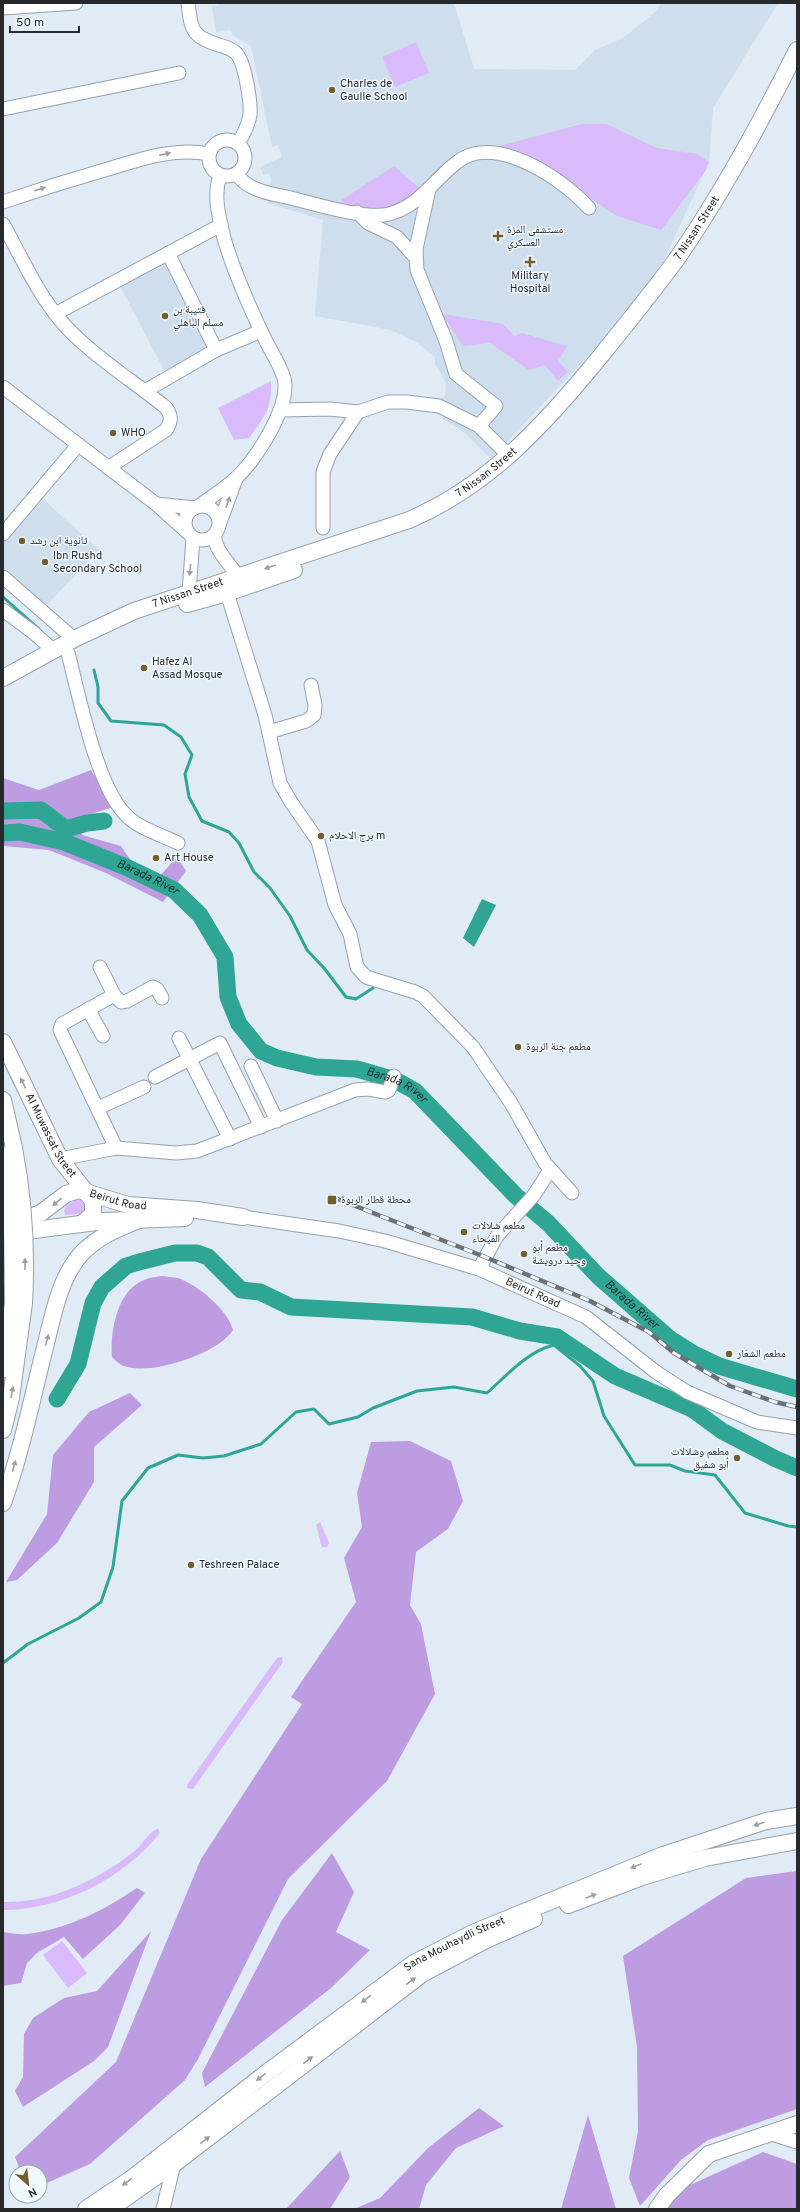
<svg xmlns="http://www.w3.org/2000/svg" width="800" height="2212" font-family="Overpass,'Noto Naskh Arabic',sans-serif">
	<rect width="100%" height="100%" fill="#e0ebf5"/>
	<g fill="#cedeed">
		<polygon points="218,3 454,3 474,69 575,70 595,50 623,38 653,14 662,3 778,3 713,108 709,162 654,282 573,372 491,459 465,433 443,419 439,406 441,398 445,397 446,383 435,364 435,357 416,342 391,330 315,316 323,220 267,203 269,200 268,184 271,183 271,179 269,173 263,175 260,167 282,157 278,145 272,147 251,46 232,35 231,30 216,32 212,6 218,5"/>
		<polygon points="164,259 211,349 165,372 118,282"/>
		<polygon points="43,499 99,550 42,610 3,574 3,542"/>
	</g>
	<g fill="#d9bafa">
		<polygon points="416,42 429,73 395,87 382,57"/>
		<polygon points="581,124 606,124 657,148 697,154 709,162 706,170 661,230 617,216 535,161 492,148"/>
		<path d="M 394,166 L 421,190 C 407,204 387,215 367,211 C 358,209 348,204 340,201 Z"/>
		<polygon points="442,314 503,324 514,336 522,333 567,346 558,361 568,372 558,381 545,365 529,370 490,343 463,346"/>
		<path d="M 271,381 C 272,410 265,415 249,438 L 234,440 L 218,408 Z"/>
		<polygon points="79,1198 85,1199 87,1209 83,1214 65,1215 64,1210 67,1205"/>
		<polygon points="320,1522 329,1543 327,1547 322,1547 316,1525"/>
		<polygon points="282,1657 283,1662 193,1789 187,1788 187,1785 269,1669 277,1658"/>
		<path d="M 158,1829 L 160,1833 C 124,1878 62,1910 3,1910 L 3,1902 C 52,1903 98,1880 136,1850 C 143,1844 149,1831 158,1829 Z"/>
		<polygon points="62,1941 87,1973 68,1988 43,1955"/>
	</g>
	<g fill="#be9ce2">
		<polygon points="91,770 113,807 82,817 82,835 121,846 134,865 159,877 177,857 186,871 163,902 106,873 49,850 3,846 3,778 39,790"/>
		<path d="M 162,1276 C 167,1277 173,1277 178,1278 C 198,1285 228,1310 233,1330 C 218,1354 150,1376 124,1366 C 120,1365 115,1360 112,1357 C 110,1331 117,1288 147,1279 C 151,1277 157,1277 162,1276 Z"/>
		<polygon points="130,1393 142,1405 94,1447 94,1482 57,1543 17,1580 6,1582 47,1514 53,1455 89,1412"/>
		<polygon points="410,1441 451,1461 463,1501 448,1529 416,1552 410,1605 421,1624 435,1694 387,1781 288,1879 198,2059 185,2080 90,2164 40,2186 40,2172 21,2172 15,2157 116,2062 201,1859 302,1704 291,1697 356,1602 344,1558 362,1527 357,1493 371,1442"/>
		<polygon points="332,1853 354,1892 336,1932 370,1950 331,1988 205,2087 202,2073 282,1920"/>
		<polygon points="797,1871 797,2109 708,2140 681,2160 640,2206 629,2178 638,2131 637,2047 623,1956 746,1878"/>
		<path d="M 137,1888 L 145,1893 L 120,1925 L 83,1959 L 64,1937 L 37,1953 L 27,1963 L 21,1983 L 3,1986 L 3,1932 C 11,1933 20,1935 27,1934 C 68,1929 104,1910 137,1888 Z"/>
		<polygon points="151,1931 108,2047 94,2061 23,2107 15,2091 23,2077 24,2034 33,2018 64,1998 97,1991"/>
		<polygon points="479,2108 504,2126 456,2148 426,2185 419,2209 354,2209 380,2198 428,2148"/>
		<polygon points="588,2115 616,2209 561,2209"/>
		<polygon points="340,2151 350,2177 330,2209 286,2209"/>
		<polygon points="763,2152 797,2164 797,2209 659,2209 690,2185"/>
	</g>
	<polygon fill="#2fa594" points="482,899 496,905 474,947 463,938"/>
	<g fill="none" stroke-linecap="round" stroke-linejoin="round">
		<g stroke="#2fa594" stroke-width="3">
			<polyline points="3,597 39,629"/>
			<polyline points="94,670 98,687 98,703 111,721 164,725 181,737 192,755 185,774 189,797 202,821 229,832 239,843 254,872 270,888 290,916 307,950 324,968 346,997 356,999 373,988"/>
			<path d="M 3,1663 L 28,1644 L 79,1618 L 101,1602 L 113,1567 L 122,1501 L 148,1468 L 178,1455 L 203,1458 L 224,1456 L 261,1444 L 296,1412 L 314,1409 L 329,1424 L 358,1417 L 373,1408 L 417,1391 L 454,1387 L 487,1393 C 507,1375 528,1351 554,1345 L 580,1366 L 593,1381 L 604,1416 L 635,1465 L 670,1465 L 685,1471 L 715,1475 L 745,1513 L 788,1526 L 797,1527"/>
		</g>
		<g stroke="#2fa594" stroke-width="17">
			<polyline points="3,811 41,810 66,829 87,823 104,821"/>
			<path id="s1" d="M 3,833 L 20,832 L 64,842 L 126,867 L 174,890 L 200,915 L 225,957 L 228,997 L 239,1024 L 261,1051 L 277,1058 L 316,1067 L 357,1069 L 395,1080 L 415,1091 L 516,1196 L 548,1223 L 598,1276 L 670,1339 L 694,1354 L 719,1366 L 797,1389"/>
			<polyline points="57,1399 78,1364 93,1303 102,1287 126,1266 139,1262 175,1253 197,1253 208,1257 241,1290 260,1292 291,1307 472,1317 520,1331 557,1337 615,1376 692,1409 722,1431 776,1459 797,1468"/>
		</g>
		<defs>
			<g id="minor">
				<path d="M 188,3 C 191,30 192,37 219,45 C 225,47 231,48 236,53 C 245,62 251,102 250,115 C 248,126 244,134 238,143"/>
				<polyline points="3,8 76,3"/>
				<polyline points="3,109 179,73"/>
				<circle cx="227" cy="158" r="18"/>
				<path d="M 237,174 C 247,191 273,194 291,198 C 314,204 367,220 389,214 C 419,206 433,181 456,163 C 493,131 563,179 589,208"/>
				<polyline points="429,189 416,249 417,270 446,341 456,374 496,406 479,426"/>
				<path d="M 3,202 C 38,190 73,179 108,169 C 141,159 175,147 209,154"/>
				<polyline points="357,212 368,223 397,237 415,257"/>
				<path d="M 3,224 C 21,256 37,293 61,321 C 86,351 133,381 164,406 C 172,413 172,422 166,430 L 108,468"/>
				<polyline points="168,253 216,350"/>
				<polyline points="55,314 221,225"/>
				<polyline points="3,387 156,504 187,532"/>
				<polyline points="145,391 216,350 261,331"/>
				<polyline points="280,410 330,409 358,412 388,402 407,402 439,406 479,426 509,456"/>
				<polyline points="156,504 195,508"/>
				<path d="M 199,506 C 211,497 224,489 235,479 C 256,461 291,405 284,378 C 279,362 268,347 261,331 C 247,301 233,270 224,238 C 219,217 213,196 220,175"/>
				<circle cx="202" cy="523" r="17"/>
				<polyline points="219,525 236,479"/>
				<polyline points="323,528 323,472 330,454 358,412"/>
				<polyline points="3,534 78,445"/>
				<path d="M 214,535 C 216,555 235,566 241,584"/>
				<polyline points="3,577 74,639"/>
				<polyline points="227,593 265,715 280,783 291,802 318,841 335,905 350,934 357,967 366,977 415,992 423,996 473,1047 511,1103 545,1163 572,1193"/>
				<polyline points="192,601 189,592 193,538"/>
				<polyline points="3,610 34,633 53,650"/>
				<path d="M 68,653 C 79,695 96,784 125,814 C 137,828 162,835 178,843"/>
				<polyline points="269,732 306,721 314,715 315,705 311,685"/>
				<polyline points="100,967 114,995 121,1002 127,1001 153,987 157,989 162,998"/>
				<polyline points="114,995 62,1024 60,1030 116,1148"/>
				<polyline points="88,1009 103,1036"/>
				<polyline points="179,1038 230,1139"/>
				<polyline points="251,1066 277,1121"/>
				<polyline points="155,1077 220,1043 261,1127"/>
				<polyline points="98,1108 144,1087"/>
				<polyline points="60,1159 116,1148 176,1153 197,1151 355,1090 368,1089 386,1092 389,1090 394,1076"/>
				<path id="s2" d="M 243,1217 L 339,1231 L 385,1241 L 479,1269 L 586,1317 L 656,1372 L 687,1392 L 757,1422 L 797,1428"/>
				<polyline points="479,1269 497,1236 534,1195 550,1170"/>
				<polyline points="769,2133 797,2142"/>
				<polyline points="163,2209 174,2164"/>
			</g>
			<g id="major">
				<polyline points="187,604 227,593 294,570"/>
				<path id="s3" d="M 3,678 L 74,639 L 134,611 L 409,520 C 489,486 545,424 599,358 C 625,326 651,294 676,260 C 722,194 761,122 797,50"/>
				<path id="s4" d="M 3,1042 L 60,1159 L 93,1201 L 93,1214 L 83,1223"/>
				<polyline points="3,1100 14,1148"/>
				<path id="s5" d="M 3,1223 L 18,1221 L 41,1213 L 66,1194 L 79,1190 L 128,1205 L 197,1210 L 243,1217"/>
				<polyline points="3,1234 104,1221 185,1218"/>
				<polyline points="3,1369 13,1303"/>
				<polyline points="3,1430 11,1398 24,1303"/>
				<path d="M 3,1503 C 21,1453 32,1399 45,1347 C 53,1316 59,1279 81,1254 C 98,1236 119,1228 141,1219"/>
				<polyline points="568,1905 642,1877 705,1858 797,1841"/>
				<path id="s6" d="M 86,2209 L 131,2179 L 265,2074 L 414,1963 L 475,1932 L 663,1855 L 766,1821 L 797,1816"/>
				<polyline points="110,2209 174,2164 422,1974 486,1940 534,1919"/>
				<polyline points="657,2209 667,2195 709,2154 797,2124"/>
			</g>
		</defs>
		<use href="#minor" stroke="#97a1aa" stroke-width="15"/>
		<use href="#major" stroke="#97a1aa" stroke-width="18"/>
		<use href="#minor" stroke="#fff" stroke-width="13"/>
		<use href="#major" stroke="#fff" stroke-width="16"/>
		<defs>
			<polyline id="rail" points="330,1196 485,1257 590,1301 649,1332 674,1353 730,1386 775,1402 797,1407"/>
		</defs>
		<use href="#rail" stroke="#6b7177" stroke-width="4.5"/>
		<use href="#rail" stroke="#f1f8fe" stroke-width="3" stroke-dasharray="9" stroke-linecap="butt"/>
		<defs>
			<g id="major-bridge">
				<path d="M 14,1148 C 24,1200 27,1251 24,1303"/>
				<polyline points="3,1155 12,1226 13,1303"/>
			</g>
		</defs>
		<use href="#major-bridge" stroke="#97a1aa" stroke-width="18" stroke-linecap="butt"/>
		<use href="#major-bridge" stroke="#fff" stroke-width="16"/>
	</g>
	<defs><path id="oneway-solid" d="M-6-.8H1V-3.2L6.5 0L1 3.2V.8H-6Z"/></defs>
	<g fill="#9d9fa0">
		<use href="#oneway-solid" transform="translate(165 154) rotate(-13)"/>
		<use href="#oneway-solid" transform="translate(40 189) rotate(-18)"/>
		<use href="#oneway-solid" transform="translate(228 502) rotate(-70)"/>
		<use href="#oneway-solid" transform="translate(270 567) rotate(161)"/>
		<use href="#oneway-solid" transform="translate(190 570) rotate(96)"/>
		<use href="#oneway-solid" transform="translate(23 1083) rotate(-116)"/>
		<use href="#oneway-solid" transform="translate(57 1202) rotate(139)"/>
		<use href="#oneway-solid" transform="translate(25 1264) rotate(-90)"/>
		<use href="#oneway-solid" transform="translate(47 1340) rotate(-75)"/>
		<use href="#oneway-solid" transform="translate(12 1392) rotate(-80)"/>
		<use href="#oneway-solid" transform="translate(14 1466) rotate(-75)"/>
		<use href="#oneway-solid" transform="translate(759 1824) rotate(162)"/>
		<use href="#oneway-solid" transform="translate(636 1866) rotate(158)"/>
		<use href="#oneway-solid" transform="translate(591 1896) rotate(-21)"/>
		<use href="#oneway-solid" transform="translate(411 1981) rotate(-36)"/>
		<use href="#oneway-solid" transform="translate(366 1999) rotate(143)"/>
		<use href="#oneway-solid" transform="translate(308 2060) rotate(-38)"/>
		<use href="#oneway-solid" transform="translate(261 2077) rotate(143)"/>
		<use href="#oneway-solid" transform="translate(205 2140) rotate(-38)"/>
		<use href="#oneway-solid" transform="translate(127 2182) rotate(144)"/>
	</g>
	<g fill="#735f2e" stroke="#f1f8fe" stroke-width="1.5">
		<circle cx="332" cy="90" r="4"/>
		<path d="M496 230h4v4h4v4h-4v4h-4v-4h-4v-4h4z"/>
		<path d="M528 256h4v4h4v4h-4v4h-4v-4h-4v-4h4z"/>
		<circle cx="165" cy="316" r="4"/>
		<circle cx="113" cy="433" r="4"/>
		<circle cx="22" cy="541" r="4"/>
		<circle cx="45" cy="562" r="4"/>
		<circle cx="144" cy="668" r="4"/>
		<circle cx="321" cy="836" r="4"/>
		<circle cx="156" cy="858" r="4"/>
		<circle cx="518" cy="1047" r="4"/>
		<rect x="327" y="1195" width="10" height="10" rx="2"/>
		<circle cx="464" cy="1232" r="4"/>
		<circle cx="524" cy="1254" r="4"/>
		<circle cx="729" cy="1354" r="4"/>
		<circle cx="737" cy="1458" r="4"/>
		<circle cx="191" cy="1565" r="4"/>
	</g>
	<g text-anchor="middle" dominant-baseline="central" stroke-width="3" stroke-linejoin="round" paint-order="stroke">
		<g font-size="11" fill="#262a2d" stroke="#f1f8fe" text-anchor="start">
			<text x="340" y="84">Charles de<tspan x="340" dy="13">Gaulle School</tspan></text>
			<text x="507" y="230">مستشفى المزة<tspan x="507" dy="13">العسكري</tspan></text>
			<text x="530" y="276" text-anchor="middle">Military<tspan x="530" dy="13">Hospital</tspan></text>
			<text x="173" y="310">قتيبة بن<tspan x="173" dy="13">مسلم الباهلي</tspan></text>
			<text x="121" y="433">WHO</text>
			<text x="30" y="541">ثانوية ابن رشد</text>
			<text x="53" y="556">Ibn Rushd<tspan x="53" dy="13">Secondary School</tspan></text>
			<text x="152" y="662">Hafez Al<tspan x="152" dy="13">Assad Mosque</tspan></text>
			<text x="329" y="836">برج الاحلام m</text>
			<text x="164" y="858">Art House</text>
			<text x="526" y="1047">مطعم جنة الربوة</text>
			<text x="341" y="1200">محطة قطار الربوة</text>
			<text x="472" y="1226">مطعم شلالات<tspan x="472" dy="13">الفيحاء</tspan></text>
			<text x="532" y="1248">مطعم أبو<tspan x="532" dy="13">وحيد درويشة</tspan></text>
			<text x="737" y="1354">مطعم الشعّار</text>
			<text x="729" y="1452" text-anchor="end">مطعم وشلالات<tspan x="729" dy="13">أبو شفيق</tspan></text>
			<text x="199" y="1565">Teshreen Palace</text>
		</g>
		<g font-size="11" fill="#262a2d" stroke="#f1f8fe">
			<text stroke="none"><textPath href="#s3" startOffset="852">7 Nissan Street</textPath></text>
			<text stroke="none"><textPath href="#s3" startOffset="528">7 Nissan Street</textPath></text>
			<text stroke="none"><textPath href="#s3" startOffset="204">7 Nissan Street</textPath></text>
			<text stroke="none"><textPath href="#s4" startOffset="105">Al Muwassat Street</textPath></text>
			<text stroke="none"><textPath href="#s5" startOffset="125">Beirut Road</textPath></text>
			<text stroke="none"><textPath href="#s2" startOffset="301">Beirut Road</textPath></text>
			<text stroke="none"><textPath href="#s6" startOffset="455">Sana Mouhaydli Street</textPath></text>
		</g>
		<g font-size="12" font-style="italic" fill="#1a2e2a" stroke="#f1f8fe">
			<text stroke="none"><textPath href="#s1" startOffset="153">Barada River</textPath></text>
			<text stroke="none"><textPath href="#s1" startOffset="513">Barada River</textPath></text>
			<text stroke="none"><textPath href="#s1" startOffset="837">Barada River</textPath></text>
		</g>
	</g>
	<rect width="800" height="2212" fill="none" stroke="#262a2d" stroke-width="8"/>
	<g transform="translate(28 2184) rotate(152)"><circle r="19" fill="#f1f8fe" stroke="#a0a6aa"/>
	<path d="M0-3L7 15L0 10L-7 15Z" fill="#735f2e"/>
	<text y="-6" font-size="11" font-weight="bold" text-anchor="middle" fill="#262a2d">N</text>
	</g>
	<path d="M10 26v6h69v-6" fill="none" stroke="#262a2d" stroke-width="2"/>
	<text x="16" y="26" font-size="12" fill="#262a2d" stroke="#f1f8fe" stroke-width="3" paint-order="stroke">50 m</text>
</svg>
